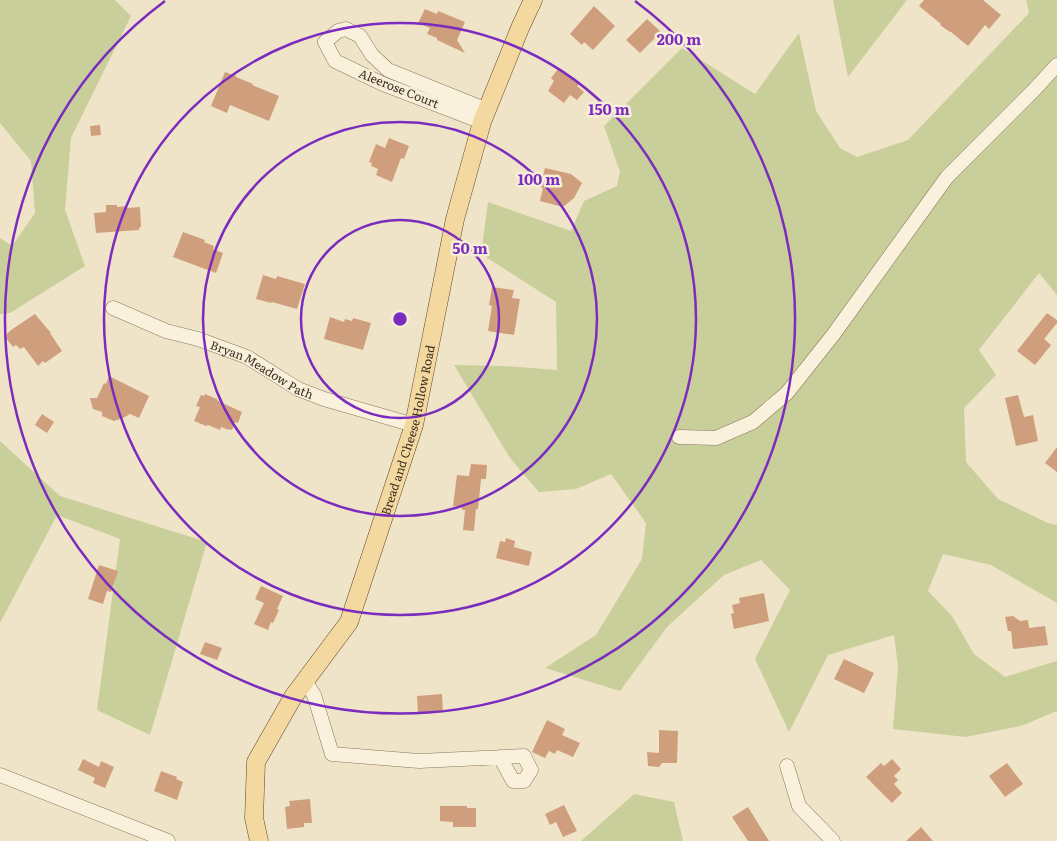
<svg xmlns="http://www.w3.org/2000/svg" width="1057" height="841" font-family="Literata,serif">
	<rect width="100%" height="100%" fill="#f0e4c8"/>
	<g fill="#c9cf9b">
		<polygon points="0,0 115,0 131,16 71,138 65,210 85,266 10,313 0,314 0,238 12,246 35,213 31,161 0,123"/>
		<polygon points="833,0 907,0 848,77"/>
		<polygon points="1026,0 1057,0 1057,295 1039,273 979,350 996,375 964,408 966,462 998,499 1048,523 1057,525 1057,603 991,565 943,554 928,591 952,616 974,654 1005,677 1057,661 1057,711 1021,726 966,737 893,729 898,667 894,635 828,655 789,732 755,659 790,590 761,560 724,575 667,627 620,691 545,668 596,635 642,559 646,523 611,474 576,489 539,492 510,458 454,365 503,366 557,370 556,302 481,254 488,202 571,231 584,201 617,186 620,172 604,126 682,48 755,94 799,33 816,111 840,148 857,157 908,140 1029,13"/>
		<polygon points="0,441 60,496 207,542 150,735 97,710 120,539 57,515 0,623"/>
		<polygon points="634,794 674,802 683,841 581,841"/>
	</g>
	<g fill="#cf9f7d">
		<polygon points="924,0 983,0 1001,15 989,29 985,25 968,46 951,32 950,32 940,25 941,24 919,6"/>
		<polygon points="594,6 615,26 593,50 584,42 582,45 570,34"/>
		<polygon points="425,9 437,14 438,11 465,22 457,40 465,53 437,40 437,38 427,34 430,28 418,23"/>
		<polygon points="647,19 661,32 640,53 626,40"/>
		<polygon points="559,68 579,84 577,86 584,92 577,100 570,95 564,103 548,91 554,81 551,78"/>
		<polygon points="225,72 236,76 236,77 253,84 252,85 279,96 269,121 230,105 227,113 211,106"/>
		<polygon points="100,125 101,135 91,136 90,126"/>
		<polygon points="389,138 409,146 404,159 401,158 392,182 376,175 378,169 371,166 372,163 369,162 376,144 385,148"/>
		<polygon points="545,168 571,174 582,183 574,198 563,207 540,201 543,188 540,187"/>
		<polygon points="106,205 117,205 117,207 127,206 127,208 140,207 141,227 139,228 139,230 96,233 94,213 106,212"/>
		<polygon points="183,232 205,240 204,242 214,246 213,249 223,253 216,273 173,257"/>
		<polygon points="263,275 276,279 277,276 305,284 297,309 272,302 271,303 256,299"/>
		<polygon points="492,287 514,290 512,298 520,299 514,335 488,331 492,306 489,305"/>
		<polygon points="1047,313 1057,320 1057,323 1044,339 1051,345 1035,365 1017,351"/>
		<polygon points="35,314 51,333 50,333 62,351 45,363 43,361 38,366 24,347 20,349 16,345 13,347 6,338 7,334 11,330"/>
		<polygon points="330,317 344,322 345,319 352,321 353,318 371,323 363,350 324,339"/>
		<polygon points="109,376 149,396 139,418 130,414 123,418 114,421 102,416 102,412 93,409 90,398 97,398 104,383 106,384"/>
		<polygon points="205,394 217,399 218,401 242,412 238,423 235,422 232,430 229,429 229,430 221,427 220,430 208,425 206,426 194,421 200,407 196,406 201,395 204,396"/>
		<polygon points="1018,395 1024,417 1033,415 1038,441 1016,446 1005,398"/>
		<polygon points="42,414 54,422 47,433 35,425"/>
		<polygon points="1057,447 1057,472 1045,463"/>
		<polygon points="471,464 487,465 486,479 481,479 478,509 476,509 474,531 463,530 465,510 462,510 462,507 453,506 457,475 469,476"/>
		<polygon points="506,538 515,541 514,547 532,552 529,566 496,558 500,541 505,542"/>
		<polygon points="99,565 118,571 111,592 107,591 103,604 88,599"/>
		<polygon points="261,586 283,596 277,609 279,610 273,623 271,622 268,630 254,624 264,603 255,599"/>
		<polygon points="764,593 769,621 734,629 731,614 734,613 732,605 740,603 739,598"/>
		<polygon points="1013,616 1020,621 1028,620 1029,628 1045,626 1048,645 1013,649 1011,631 1008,631 1005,617"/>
		<polygon points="205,642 222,648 217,660 200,654"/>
		<polygon points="844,659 874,673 864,693 834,679"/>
		<polygon points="442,694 443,712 418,714 417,696"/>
		<polygon points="547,720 565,729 562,735 580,743 573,757 557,750 555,754 549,751 545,758 532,752"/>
		<polygon points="659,730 678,731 677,763 662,763 659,767 648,766 647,752 659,753"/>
		<polygon points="83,759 99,767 101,761 114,767 105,788 93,783 95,778 78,770"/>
		<polygon points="892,759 901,769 894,776 898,780 894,784 902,793 892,803 866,777 881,763 884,766"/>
		<polygon points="1007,763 1023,784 1005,797 989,776"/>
		<polygon points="161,771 177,777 176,779 183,782 177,800 154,791"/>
		<polygon points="310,799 312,823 304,823 304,827 287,829 285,807 290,806 289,801"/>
		<polygon points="564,805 577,831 563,837 556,822 550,825 545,814"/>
		<polygon points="440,806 467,806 467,808 476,808 476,827 453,827 453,822 440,821"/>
		<polygon points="748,807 769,841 748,841 732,817"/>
		<polygon points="921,827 933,841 906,841"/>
	</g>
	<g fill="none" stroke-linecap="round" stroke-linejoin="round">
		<defs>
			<g id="minor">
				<polyline points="482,122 383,84 335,61 325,42 338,31 346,29 360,36 372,55 388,70 487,110"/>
				<path id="s1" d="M 113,308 L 166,331 L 198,339 L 247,357 L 298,389 L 324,399 L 414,425"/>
				<polyline points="679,437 716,438 753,422 787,393 833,335 947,177 1034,90 1057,65"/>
				<polyline points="305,681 314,695 332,754 419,761 524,756 531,770 524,781 513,781 500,757"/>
				<polyline points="787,766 799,806 833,841"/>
				<polyline points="0,775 168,841"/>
			</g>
			<g id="major">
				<path id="s2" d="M 259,841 L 254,818 L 256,762 L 293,697 L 349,622 L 414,425 L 455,219 L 482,122 L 520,28 L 533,0"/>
			</g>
		</defs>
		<use href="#minor" stroke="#8d765c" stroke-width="15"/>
		<use href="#major" stroke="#5b4430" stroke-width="19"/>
		<use href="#minor" stroke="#faf1dc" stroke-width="14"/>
		<use href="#major" stroke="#f3d9a0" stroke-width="18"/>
	</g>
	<g fill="none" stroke="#7b2cbf" stroke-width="2.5">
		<circle cx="400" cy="319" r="99"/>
		<circle cx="400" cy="319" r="197"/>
		<circle cx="400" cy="319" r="296"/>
		<path d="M635 1A395 395 0 1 1 165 1"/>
	</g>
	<g text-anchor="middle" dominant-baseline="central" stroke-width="5" stroke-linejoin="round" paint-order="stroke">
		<g font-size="12" fill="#3d2e20" stroke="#f7eed8">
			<text transform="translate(399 88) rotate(22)">Aleerose Court</text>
			<text stroke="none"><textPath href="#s1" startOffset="162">Bryan Meadow Path</textPath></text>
			<text stroke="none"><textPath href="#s2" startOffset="449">Bread and Cheese Hollow Road</textPath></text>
		</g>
	</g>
	<circle cx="400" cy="319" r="8" fill="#7b2cbf" stroke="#f7eed8" stroke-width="2.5"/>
	<g font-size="15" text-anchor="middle" font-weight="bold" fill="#7b2cbf" stroke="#f7eed8" stroke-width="5" stroke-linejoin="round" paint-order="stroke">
		<text x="679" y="45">200 m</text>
		<text x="609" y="115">150 m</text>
		<text x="539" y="185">100 m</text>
		<text x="470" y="254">50 m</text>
	</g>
</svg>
